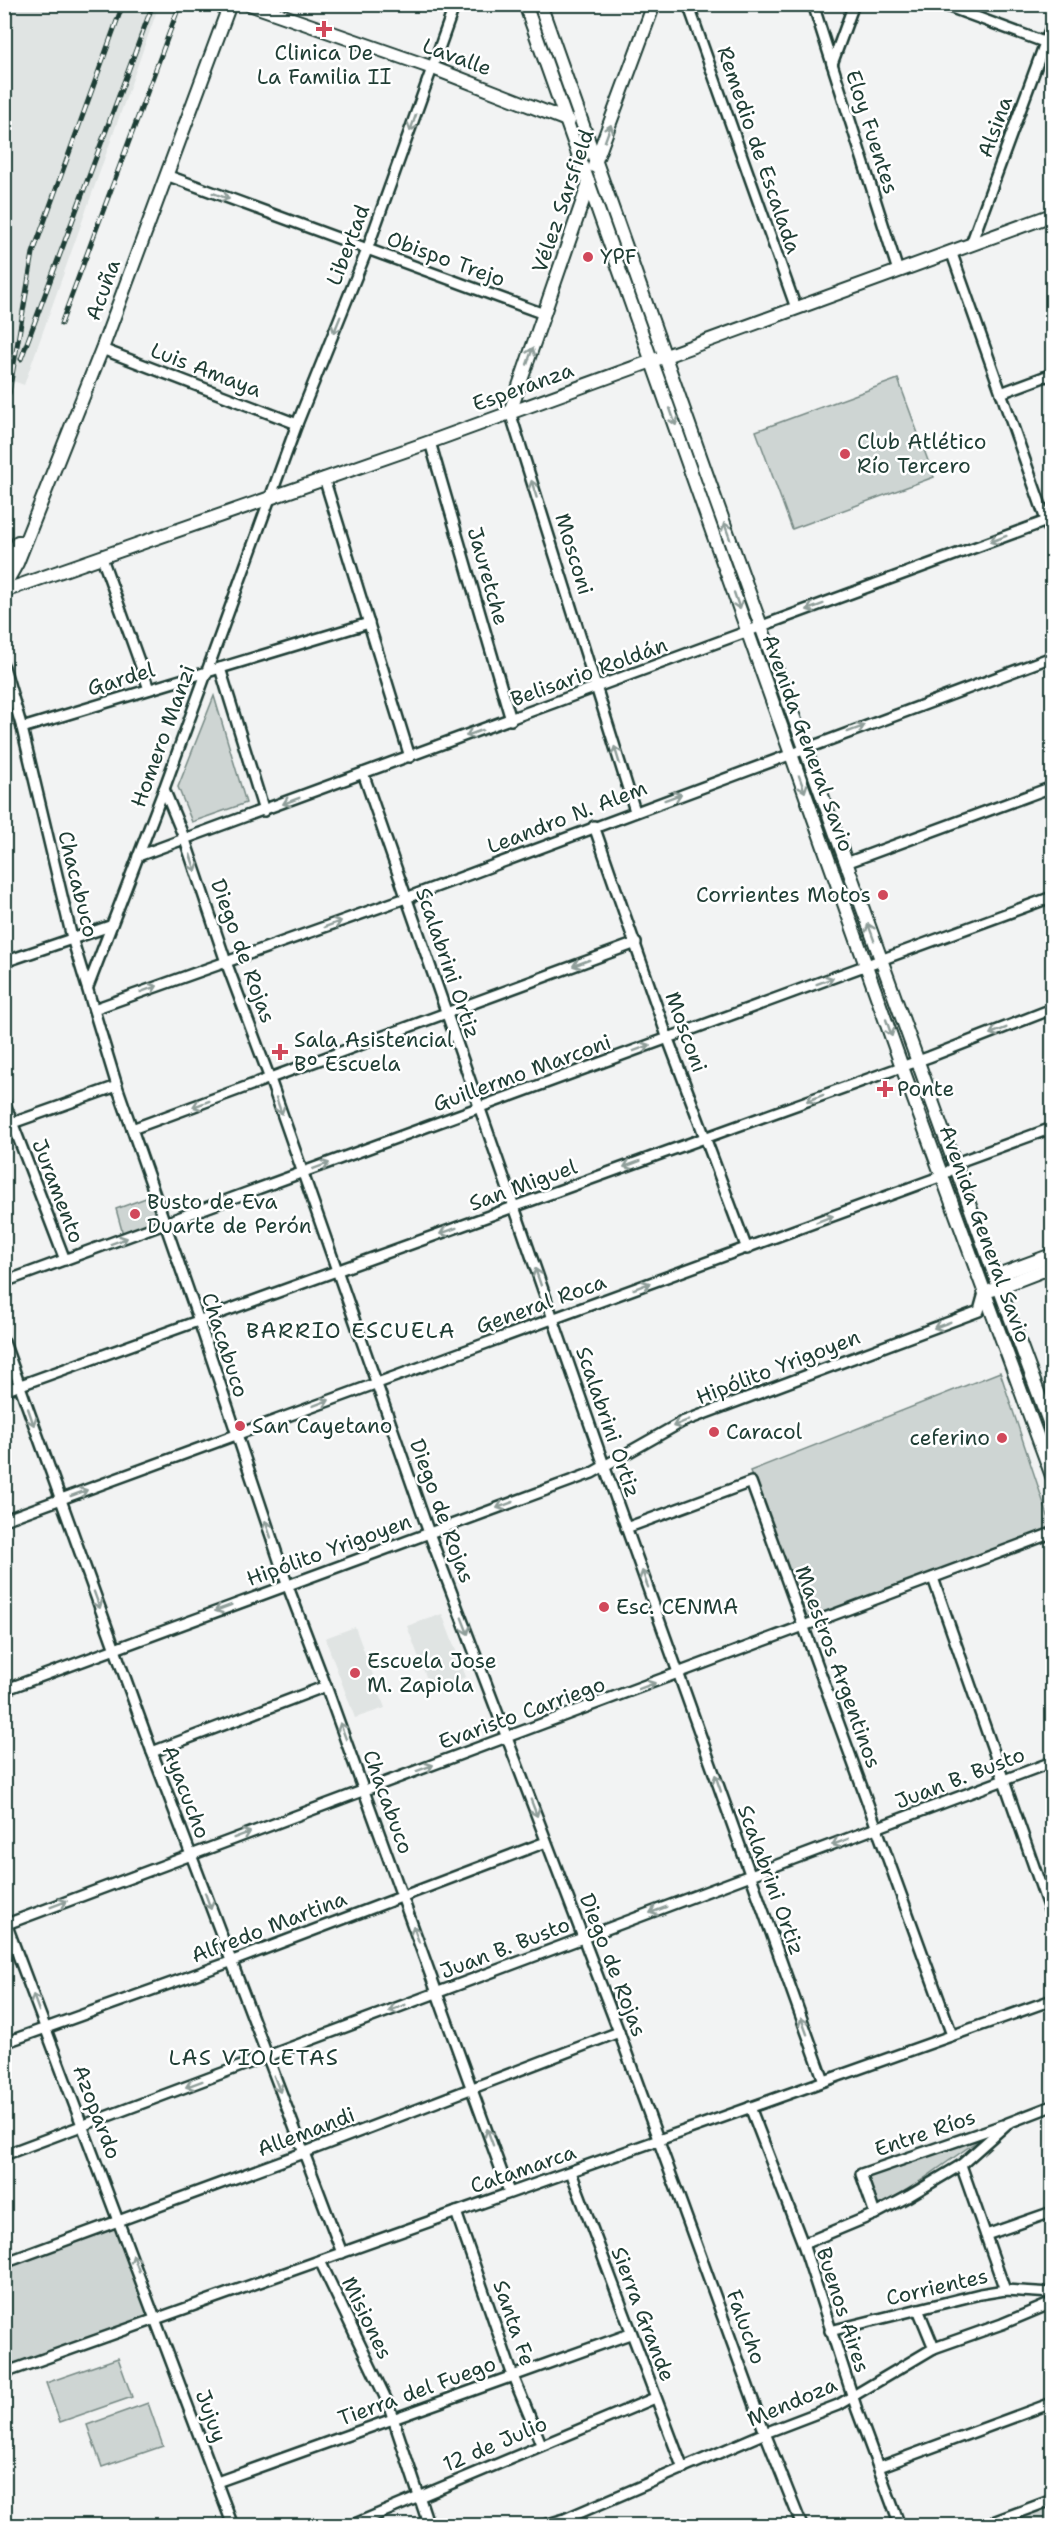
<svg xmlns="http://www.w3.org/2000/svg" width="1057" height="2530" font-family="'Shantell Sans',sans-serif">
	<rect width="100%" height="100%" fill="#f2f3f3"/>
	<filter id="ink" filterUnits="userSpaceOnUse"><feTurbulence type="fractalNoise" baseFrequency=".0167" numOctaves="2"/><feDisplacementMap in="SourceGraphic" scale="12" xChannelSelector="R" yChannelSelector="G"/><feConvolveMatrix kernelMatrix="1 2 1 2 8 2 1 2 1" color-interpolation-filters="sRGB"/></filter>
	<g filter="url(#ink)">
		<g fill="#e0e4e3">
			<polygon points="4,5 159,5 24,385 5,378"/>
			<polygon points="442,1614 466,1677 431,1690 407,1626"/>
			<polygon points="355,1627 385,1708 355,1718 325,1638"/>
		</g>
		<g fill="#ced5d3" stroke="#768984" stroke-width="1.5">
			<polygon points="898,379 934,477 792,529 756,431"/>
			<polygon points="214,696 246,803 192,822 178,787"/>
			<polygon points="154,1195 164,1224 124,1238 116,1209"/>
			<polygon points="1000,1372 1052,1528 1052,1533 804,1625 750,1471"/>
			<polygon points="980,2139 916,2184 879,2207 868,2176"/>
			<polygon points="117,2224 151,2320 5,2373 5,2268"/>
			<polygon points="118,2358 132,2397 60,2422 46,2383"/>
			<polygon points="148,2403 163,2446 102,2467 87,2425"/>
			<polygon points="1052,2506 1052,2525 997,2525"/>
		</g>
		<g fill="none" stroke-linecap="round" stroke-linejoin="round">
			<defs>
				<g id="minor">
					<polyline points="688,4 796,308"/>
					<polyline points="813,4 898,271"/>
					<polyline points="941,4 1052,45"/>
					<polyline points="832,64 854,4"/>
					<polyline points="166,175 544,314"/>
					<polyline points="971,244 1052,24"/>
					<polyline points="951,251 1052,537"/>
					<polyline points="102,349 297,424"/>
					<polyline points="4,391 5,391"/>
					<polyline points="1001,393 1052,374"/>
					<polyline points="510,412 635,811"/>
					<polyline points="430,442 511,720"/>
					<polyline points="324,478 410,757"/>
					<polyline points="102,558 149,689"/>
					<polyline points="4,667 22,728 72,938 117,1086 199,1321 287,1584 326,1686 509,2192"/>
					<polyline points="220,668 264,811"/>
					<polyline points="22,728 369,623"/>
					<polyline points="363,773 605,1468 824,2081"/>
					<polyline points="164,789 185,840 226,962 270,1079 429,1533 619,2032 765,2433 802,2526"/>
					<polyline points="594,826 668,1039 747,1249"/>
					<polyline points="138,856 1052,519"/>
					<polyline points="846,863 1052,787"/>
					<polyline points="4,962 110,926"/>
					<polyline points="88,987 164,789 297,424 367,250 455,4"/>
					<polyline points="94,1009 406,898 1052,657"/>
					<polyline points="4,1101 65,1260"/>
					<polyline points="4,1126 117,1086"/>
					<polyline points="132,1129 636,943"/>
					<polyline points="4,1282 1052,897"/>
					<polyline points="4,1342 152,1752 342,2253"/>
					<polyline points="4,1391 929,1057 1052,1009"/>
					<polyline points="4,1520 942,1176 964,1160 1052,1128"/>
					<polyline points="626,1528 751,1482 952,2035"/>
					<polyline points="933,1578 1052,1918"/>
					<polyline points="4,1690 592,1473 682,1422 979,1311 984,1293"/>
					<polyline points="152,1752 326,1686"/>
					<polyline points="4,1918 233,2526"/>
					<polyline points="4,1925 1052,1533"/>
					<polyline points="4,2043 230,1962 546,1842"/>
					<polyline points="750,2107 803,2244 857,2410 900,2526"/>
					<polyline points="4,2155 1052,1762"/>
					<polyline points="961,2165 1005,2290"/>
					<polyline points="571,2172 683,2469"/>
					<polyline points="456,2212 513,2376 541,2444"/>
					<polyline points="875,2214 861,2174 1003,2125"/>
					<polyline points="986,2235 1052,2212"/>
					<polyline points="803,2244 875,2214 909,2196 961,2165 1008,2123 1052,2106"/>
					<polyline points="320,2261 388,2403 429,2526"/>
					<polyline points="4,2263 303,2153 619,2032"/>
					<polyline points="918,2309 934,2348"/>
					<polyline points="830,2331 980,2294 1005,2290 1052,2293"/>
					<polyline points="4,2373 1052,2000"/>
					<polyline points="879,2467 1052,2403"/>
					<polyline points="217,2482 630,2334"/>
					<polyline points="350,2526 655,2398"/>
					<polyline points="541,2526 565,2519 765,2433 838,2405 934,2348 1002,2324 1052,2303"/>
					<polyline points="982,2526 1052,2500"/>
				</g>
				<g id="secondary">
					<polyline points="249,4 433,68 569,121"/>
					<polyline points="525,4 902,1067 1052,1476"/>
					<polyline points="540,4 716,501 999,1287 1052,1430"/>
					<polyline points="594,166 654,4"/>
					<polyline points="510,412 589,183"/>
					<polyline points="4,568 18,542"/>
					<polyline points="4,586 17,563 102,349 230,4"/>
					<polyline points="4,591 430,442 1052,215"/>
					<polyline points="995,1276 1052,1255"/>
					<polyline points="992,1290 1052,1267"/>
				</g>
			</defs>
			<use href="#minor" stroke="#1f3d34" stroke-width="14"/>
			<use href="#secondary" stroke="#1f3d34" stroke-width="16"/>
			<use href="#minor" stroke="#fff" stroke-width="9"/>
			<use href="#secondary" stroke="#fff" stroke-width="12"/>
			<defs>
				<g id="rail">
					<polyline points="61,324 180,4"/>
					<polyline points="21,359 153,4"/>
					<polyline points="4,408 10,387 33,253 123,4"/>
				</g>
			</defs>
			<use href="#rail" stroke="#1f3d34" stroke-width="5"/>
			<use href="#rail" stroke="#fff" stroke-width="3" stroke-dasharray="9" stroke-linecap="butt"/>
		</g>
		<defs><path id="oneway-shaft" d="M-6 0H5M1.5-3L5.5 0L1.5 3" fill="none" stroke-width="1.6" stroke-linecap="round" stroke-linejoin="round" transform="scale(1.5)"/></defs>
		<g stroke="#8f9e9a">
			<use href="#oneway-shaft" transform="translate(413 123) rotate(110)"/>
			<use href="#oneway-shaft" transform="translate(608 133) rotate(-70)"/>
			<use href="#oneway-shaft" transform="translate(221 196) rotate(20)"/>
			<use href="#oneway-shaft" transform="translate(337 325) rotate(112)"/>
			<use href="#oneway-shaft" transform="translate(530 356) rotate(-71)"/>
			<use href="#oneway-shaft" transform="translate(673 417) rotate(71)"/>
			<use href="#oneway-shaft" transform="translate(534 489) rotate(-107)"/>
			<use href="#oneway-shaft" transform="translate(727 531) rotate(-110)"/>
			<use href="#oneway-shaft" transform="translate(998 539) rotate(160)"/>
			<use href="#oneway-shaft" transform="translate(737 601) rotate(71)"/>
			<use href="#oneway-shaft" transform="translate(815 607) rotate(160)"/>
			<use href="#oneway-shaft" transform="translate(856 729) rotate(-20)"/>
			<use href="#oneway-shaft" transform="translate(474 733) rotate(160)"/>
			<use href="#oneway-shaft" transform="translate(617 755) rotate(-107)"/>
			<use href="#oneway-shaft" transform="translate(802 784) rotate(70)"/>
			<use href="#oneway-shaft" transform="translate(673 797) rotate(-20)"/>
			<use href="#oneway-shaft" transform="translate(291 801) rotate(159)"/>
			<use href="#oneway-shaft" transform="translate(193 863) rotate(72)"/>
			<use href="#oneway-shaft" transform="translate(333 924) rotate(-20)"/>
			<use href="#oneway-shaft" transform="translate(871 932) rotate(-110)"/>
			<use href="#oneway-shaft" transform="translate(581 963) rotate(160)"/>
			<use href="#oneway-shaft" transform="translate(825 981) rotate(-20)"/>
			<use href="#oneway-shaft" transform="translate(149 989) rotate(-20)"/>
			<use href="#oneway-shaft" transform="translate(889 1028) rotate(71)"/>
			<use href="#oneway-shaft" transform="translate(998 1031) rotate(159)"/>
			<use href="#oneway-shaft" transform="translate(642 1048) rotate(-20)"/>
			<use href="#oneway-shaft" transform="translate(815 1098) rotate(160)"/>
			<use href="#oneway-shaft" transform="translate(201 1104) rotate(160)"/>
			<use href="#oneway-shaft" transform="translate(279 1106) rotate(71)"/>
			<use href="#oneway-shaft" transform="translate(632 1164) rotate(160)"/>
			<use href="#oneway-shaft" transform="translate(321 1166) rotate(-20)"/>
			<use href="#oneway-shaft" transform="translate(825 1219) rotate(-21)"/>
			<use href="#oneway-shaft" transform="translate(448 1231) rotate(160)"/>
			<use href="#oneway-shaft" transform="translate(119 1241) rotate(-20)"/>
			<use href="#oneway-shaft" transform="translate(538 1277) rotate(-109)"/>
			<use href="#oneway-shaft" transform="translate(642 1286) rotate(-20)"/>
			<use href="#oneway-shaft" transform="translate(942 1325) rotate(159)"/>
			<use href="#oneway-shaft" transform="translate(321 1403) rotate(-21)"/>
			<use href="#oneway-shaft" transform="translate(31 1417) rotate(71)"/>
			<use href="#oneway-shaft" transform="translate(681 1423) rotate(157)"/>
			<use href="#oneway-shaft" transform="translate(79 1493) rotate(-20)"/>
			<use href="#oneway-shaft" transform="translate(505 1505) rotate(160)"/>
			<use href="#oneway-shaft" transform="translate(268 1529) rotate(-109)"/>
			<use href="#oneway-shaft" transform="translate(645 1579) rotate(-110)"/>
			<use href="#oneway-shaft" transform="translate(97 1600) rotate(70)"/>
			<use href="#oneway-shaft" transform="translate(223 1608) rotate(160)"/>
			<use href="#oneway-shaft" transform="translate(465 1626) rotate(69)"/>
			<use href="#oneway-shaft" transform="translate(647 1686) rotate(-21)"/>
			<use href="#oneway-shaft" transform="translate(343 1731) rotate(-110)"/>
			<use href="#oneway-shaft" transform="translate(425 1768) rotate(-20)"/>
			<use href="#oneway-shaft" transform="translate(718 1783) rotate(-109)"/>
			<use href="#oneway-shaft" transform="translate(534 1808) rotate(69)"/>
			<use href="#oneway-shaft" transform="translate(242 1835) rotate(-20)"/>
			<use href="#oneway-shaft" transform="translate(840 1842) rotate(159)"/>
			<use href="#oneway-shaft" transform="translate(208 1901) rotate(70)"/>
			<use href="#oneway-shaft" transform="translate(59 1904) rotate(-21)"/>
			<use href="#oneway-shaft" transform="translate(658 1910) rotate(159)"/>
			<use href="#oneway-shaft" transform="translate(416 1934) rotate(-110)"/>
			<use href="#oneway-shaft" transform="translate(36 2003) rotate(-110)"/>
			<use href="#oneway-shaft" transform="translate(397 2008) rotate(159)"/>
			<use href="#oneway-shaft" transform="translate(804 2026) rotate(-110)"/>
			<use href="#oneway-shaft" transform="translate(194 2084) rotate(160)"/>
			<use href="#oneway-shaft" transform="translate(277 2084) rotate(69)"/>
			<use href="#oneway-shaft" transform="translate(490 2137) rotate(-110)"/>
			<use href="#oneway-shaft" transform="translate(136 2263) rotate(-110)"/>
		</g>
	</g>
	<g fill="#d1495b" stroke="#fff" stroke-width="2">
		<path d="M321 20h6v6h6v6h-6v6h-6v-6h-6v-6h6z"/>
		<circle cx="588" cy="257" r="6"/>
		<circle cx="845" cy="454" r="6"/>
		<circle cx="883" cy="895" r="6"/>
		<path d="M277 1043h6v6h6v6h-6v6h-6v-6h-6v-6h6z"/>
		<path d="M882 1080h6v6h6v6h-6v6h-6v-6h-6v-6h6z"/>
		<circle cx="135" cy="1214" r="6"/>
		<circle cx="240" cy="1426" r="6"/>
		<circle cx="714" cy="1432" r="6"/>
		<circle cx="1002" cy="1438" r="6"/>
		<circle cx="604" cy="1607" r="6"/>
		<circle cx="355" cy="1673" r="6"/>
	</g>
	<g text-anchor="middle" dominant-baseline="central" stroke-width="5" stroke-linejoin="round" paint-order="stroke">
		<g font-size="21" fill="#1f3d34" stroke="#fff" text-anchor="start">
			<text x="324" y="53" text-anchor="middle">Clinica De<tspan x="324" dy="24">La Familia II</tspan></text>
			<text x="600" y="257">YPF</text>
			<text x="857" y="442">Club Atlético<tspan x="857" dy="24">Río Tercero</tspan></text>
			<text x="871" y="895" text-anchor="end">Corrientes Motos</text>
			<text x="294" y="1040">Sala Asistencial<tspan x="294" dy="24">Bº Escuela</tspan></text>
			<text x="897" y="1089">Ponte</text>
			<text x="147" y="1202">Busto de Eva<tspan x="147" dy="24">Duarte de Perón</tspan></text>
			<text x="252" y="1426">San Cayetano</text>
			<text x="726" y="1432">Caracol</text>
			<text x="990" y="1438" text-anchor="end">ceferino</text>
			<text x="616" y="1607">Esc. CENMA</text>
			<text x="367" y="1661">Escuela Jose<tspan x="367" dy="24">M. Zapiola</tspan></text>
		</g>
		<g font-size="21" fill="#1f3d34" stroke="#fff">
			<text transform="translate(457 57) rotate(20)">Lavalle</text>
			<text transform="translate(995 127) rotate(-70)">Alsina</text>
			<text transform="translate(872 132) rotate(72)">Eloy Fuentes</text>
			<text transform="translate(759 150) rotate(71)">Remedio de Escalada</text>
			<text transform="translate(563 201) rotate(-71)">Vélez Sarsfield</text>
			<text transform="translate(348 245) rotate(-69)">Libertad</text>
			<text transform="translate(446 259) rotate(20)">Obispo Trejo</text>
			<text transform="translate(103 290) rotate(-70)">Acuña</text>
			<text transform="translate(206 370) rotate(21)">Luis Amaya</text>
			<text transform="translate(523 387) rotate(-20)">Esperanza</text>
			<text transform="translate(574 554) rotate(73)">Mosconi</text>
			<text transform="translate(488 576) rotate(74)">Jauretche</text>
			<text transform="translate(589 672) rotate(-20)">Belisario Roldán</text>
			<text transform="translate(121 679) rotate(-17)">Gardel</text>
			<text transform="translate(163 736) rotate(-70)">Homero Manzi</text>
			<text transform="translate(808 743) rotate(70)">Avenida General Savio</text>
			<text transform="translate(567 817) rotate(-21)">Leandro N. Alem</text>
			<text transform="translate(78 884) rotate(76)">Chacabuco</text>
			<text transform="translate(243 951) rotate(70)">Diego de Rojas</text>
			<text transform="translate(448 963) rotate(71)">Scalabrini Ortiz</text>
			<text transform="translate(686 1032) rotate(70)">Mosconi</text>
			<text transform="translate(522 1073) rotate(-20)">Guillermo Marconi</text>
			<text transform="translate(523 1185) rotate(-20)">San Miguel</text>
			<text transform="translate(58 1191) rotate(69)">Juramento</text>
			<text transform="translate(985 1234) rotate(70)">Avenida General Savio</text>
			<text transform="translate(541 1304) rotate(-20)">General Roca</text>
			<text transform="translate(225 1345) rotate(72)">Chacabuco</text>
			<text transform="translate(778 1367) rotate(-21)">Hipólito Yrigoyen</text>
			<text transform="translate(608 1422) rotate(71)">Scalabrini Ortiz</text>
			<text transform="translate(442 1511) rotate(70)">Diego de Rojas</text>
			<text transform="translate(329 1550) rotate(-20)">Hipólito Yrigoyen</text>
			<text transform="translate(838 1667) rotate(70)">Maestros Argentinos</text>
			<text transform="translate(522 1713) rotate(-20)">Evaristo Carriego</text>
			<text transform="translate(960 1778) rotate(-21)">Juan B. Busto</text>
			<text transform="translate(186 1792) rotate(69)">Ayacucho</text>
			<text transform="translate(388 1802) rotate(70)">Chacabuco</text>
			<text transform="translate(771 1880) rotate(70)">Scalabrini Ortiz</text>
			<text transform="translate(269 1927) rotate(-21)">Alfredo Martina</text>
			<text transform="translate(505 1948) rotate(-21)">Juan B. Busto</text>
			<text transform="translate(613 1965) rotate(69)">Diego de Rojas</text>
			<text transform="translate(97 2112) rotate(69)">Azopardo</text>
			<text transform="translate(306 2132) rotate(-21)">Allemandi</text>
			<text transform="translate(925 2133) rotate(-19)">Entre Ríos</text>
			<text transform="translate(523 2169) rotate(-19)">Catamarca</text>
			<text transform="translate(937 2287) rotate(-13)">Corrientes</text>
			<text transform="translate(843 2310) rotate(72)">Buenos Aires</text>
			<text transform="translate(643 2314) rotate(69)">Sierra Grande</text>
			<text transform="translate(367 2318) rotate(64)">Misiones</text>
			<text transform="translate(514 2323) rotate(71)">Santa Fe</text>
			<text transform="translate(746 2327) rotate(70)">Falucho</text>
			<text transform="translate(417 2391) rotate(-20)">Tierra del Fuego</text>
			<text transform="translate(792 2402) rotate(-23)">Mendoza</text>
			<text transform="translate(211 2416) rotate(70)">Jujuy</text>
			<text transform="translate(495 2444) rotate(-23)">12 de Julio</text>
		</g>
		<g font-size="22" letter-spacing="1.5" fill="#1f3d34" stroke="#fff">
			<text x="351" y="1330">BARRIO ESCUELA</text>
			<text x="254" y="2057">LAS VIOLETAS</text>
		</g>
	</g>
	<rect width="1057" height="2530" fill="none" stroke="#fff" stroke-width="24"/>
	<rect x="12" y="12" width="1033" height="2506" fill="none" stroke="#1f3d34" stroke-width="2" filter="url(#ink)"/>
</svg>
